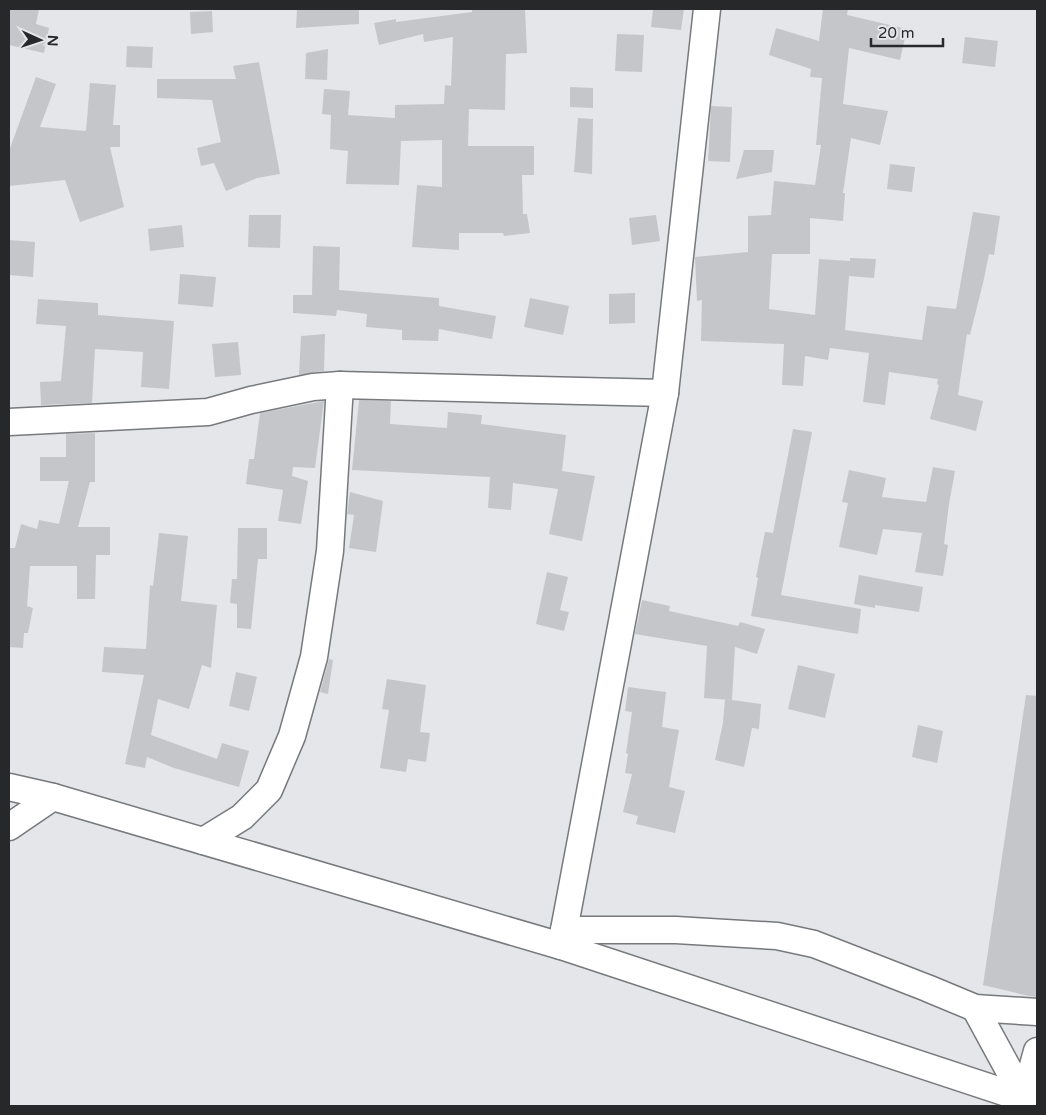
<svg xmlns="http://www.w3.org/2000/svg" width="1046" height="1115" font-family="'Varela Round',sans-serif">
	<rect width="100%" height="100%" fill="#e4e6ea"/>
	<g fill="#c5c6ca">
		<polygon points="9,9 39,9 36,24 49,28 44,53 9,45"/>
		<polygon points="297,9 359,9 359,24 296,28"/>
		<polygon points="472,9 525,9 527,53 506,54 505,110 469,109 468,146 534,146 534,175 522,175 523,214 527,214 530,233 504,236 503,233 459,233 459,250 412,247 417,185 442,187 442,140 401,141 399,185 346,184 348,151 330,149 331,115 322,114 324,89 350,91 348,115 395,118 395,105 444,104 445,85 451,86 453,37 424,42 423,34 379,45 374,23 396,19 396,22 472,12"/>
		<polygon points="653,9 684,9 681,30 651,27"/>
		<polygon points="823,9 848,9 847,15 907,29 900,60 849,48 843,104 888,111 880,145 851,138 843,193 845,193 843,221 810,218 810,254 772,254 769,309 815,315 819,259 850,261 850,258 876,259 874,278 849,276 845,330 922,340 927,306 956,309 973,212 1000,216 994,255 989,254 983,283 970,335 967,334 958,395 983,401 976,431 930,419 939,385 937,384 938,379 889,372 885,405 863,402 869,353 830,348 828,360 805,356 803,386 782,385 784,344 701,341 702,300 697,301 695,257 748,252 748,216 771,215 774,181 815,185 821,145 816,145 822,78 810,77 811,69 769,55 776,28 819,41"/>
		<polygon points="212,11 213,32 191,34 190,12"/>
		<polygon points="617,34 644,35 642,72 615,71"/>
		<polygon points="965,37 998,41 995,67 962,63"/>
		<polygon points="127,46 153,47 152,68 126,67"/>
		<polygon points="328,49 327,80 305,79 306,53"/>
		<polygon points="259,62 280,174 257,178 226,191 214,163 201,166 197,148 221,142 212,100 157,98 157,79 236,79 233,66"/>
		<polygon points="36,77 56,84 40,127 86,131 90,83 116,85 113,125 120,125 120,147 110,147 124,207 80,222 65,180 9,186 9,151"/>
		<polygon points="570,87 593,88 593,108 570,107"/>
		<polygon points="711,106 732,107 730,162 708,161"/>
		<polygon points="578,118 593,119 592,174 574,172"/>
		<polygon points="744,150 774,150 772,172 736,179"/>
		<polygon points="890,164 915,167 912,192 887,189"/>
		<polygon points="249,215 281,215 280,248 248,247"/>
		<polygon points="656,215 660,241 632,245 629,218"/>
		<polygon points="182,225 184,247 150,251 148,229"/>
		<polygon points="9,240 35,242 33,277 9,275"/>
		<polygon points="313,246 340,247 339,290 439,298 439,306 496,316 492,339 439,329 438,341 402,340 402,330 366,327 367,314 337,310 336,316 293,313 293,295 312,295"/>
		<polygon points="180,274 216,277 213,307 178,304"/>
		<polygon points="635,293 635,323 609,324 609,294"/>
		<polygon points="530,298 569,306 563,335 524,327"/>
		<polygon points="38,299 98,303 98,315 174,321 169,389 141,387 143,352 95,349 92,403 41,405 40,382 61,381 66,326 36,324"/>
		<polygon points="325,334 324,371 299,375 301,336"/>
		<polygon points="238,342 241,375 215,377 212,344"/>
		<polygon points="359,400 391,401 390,424 447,428 448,412 482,415 481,424 566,435 562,471 595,476 582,541 549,534 558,489 513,483 511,510 488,508 490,477 352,470"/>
		<polygon points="324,401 315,468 293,467 292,476 308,481 301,524 278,521 283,490 246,484 249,459 254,459 260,413"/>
		<polygon points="793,429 812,432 781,595 861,609 858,634 751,616 758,578 756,577 765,532 773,533"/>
		<polygon points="95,433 95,482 90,482 78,527 110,527 110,555 96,555 95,599 77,599 77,566 30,566 27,606 33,608 28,633 24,633 23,648 9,647 9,548 15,548 21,524 37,529 39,520 59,524 69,481 40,481 40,457 66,457 66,434"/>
		<polygon points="933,467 955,471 949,504 944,544 948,545 943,576 915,572 922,533 883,529 877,555 839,547 848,503 842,502 849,470 886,478 882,497 926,502"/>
		<polygon points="350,492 383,501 376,552 349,548 354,515 347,514"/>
		<polygon points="238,528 267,528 267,559 258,559 251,629 237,628 237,604 230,603 232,579 237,579"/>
		<polygon points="159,533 188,536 181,601 217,605 211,668 202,665 189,709 158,699 151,735 217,759 222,743 249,751 239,787 174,768 147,757 145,768 125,764 144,675 102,672 104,647 146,649 150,585 153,586"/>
		<polygon points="547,572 568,577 560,610 569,612 564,631 536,624"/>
		<polygon points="859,575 923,587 919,612 875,605 875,608 854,604"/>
		<polygon points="642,600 670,606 669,611 738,626 740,622 765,629 757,654 735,647 732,700 704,698 707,646 635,634"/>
		<polygon points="329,659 333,660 328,694 320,692"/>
		<polygon points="798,665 835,674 825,718 788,709"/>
		<polygon points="236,672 257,677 249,711 229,706"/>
		<polygon points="387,679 426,685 420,732 430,733 426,762 408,759 406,772 380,768 389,710 382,709"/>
		<polygon points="628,687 666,692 662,727 679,730 669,787 685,791 675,833 636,824 638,816 623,812 632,774 625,773 628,754 626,753 632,712 625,711"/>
		<polygon points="1026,695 1037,696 1037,997 1029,996 983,985"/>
		<polygon points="725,699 761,704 759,729 752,728 744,767 715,760 723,723"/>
		<polygon points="918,725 943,731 937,763 912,757"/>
	</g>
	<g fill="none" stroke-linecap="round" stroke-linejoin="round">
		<defs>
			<g id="minor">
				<polyline points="9,422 208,412 251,400 313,387 340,385 665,393"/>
				<polyline points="9,787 53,797 561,946 1037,1103"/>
				<polyline points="9,827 53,797"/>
				<polyline points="203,841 242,817 269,790 292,736 314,657 330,551 340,385"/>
				<polyline points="564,930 676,930 777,936 814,944 927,988 975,1008 1037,1012"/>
				<polyline points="561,946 665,393 707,9"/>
				<polyline points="975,1008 1024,1098"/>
				<polyline points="1024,1098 1037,1051"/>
			</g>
		</defs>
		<use href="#minor" stroke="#77797c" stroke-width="29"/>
		<use href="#minor" stroke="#fff" stroke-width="26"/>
	</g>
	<rect width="1046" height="1115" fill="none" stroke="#272829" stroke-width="20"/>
	<g transform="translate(40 40) rotate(93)" stroke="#e4e6ea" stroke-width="4" paint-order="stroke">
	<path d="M0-4L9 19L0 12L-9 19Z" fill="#272829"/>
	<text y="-8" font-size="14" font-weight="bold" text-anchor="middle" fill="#272829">N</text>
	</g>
	<path d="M871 38v8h72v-8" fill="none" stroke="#272829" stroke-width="2.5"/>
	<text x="878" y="38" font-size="15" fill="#272829" stroke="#e4e6ea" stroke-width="4" paint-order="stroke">20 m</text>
</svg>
